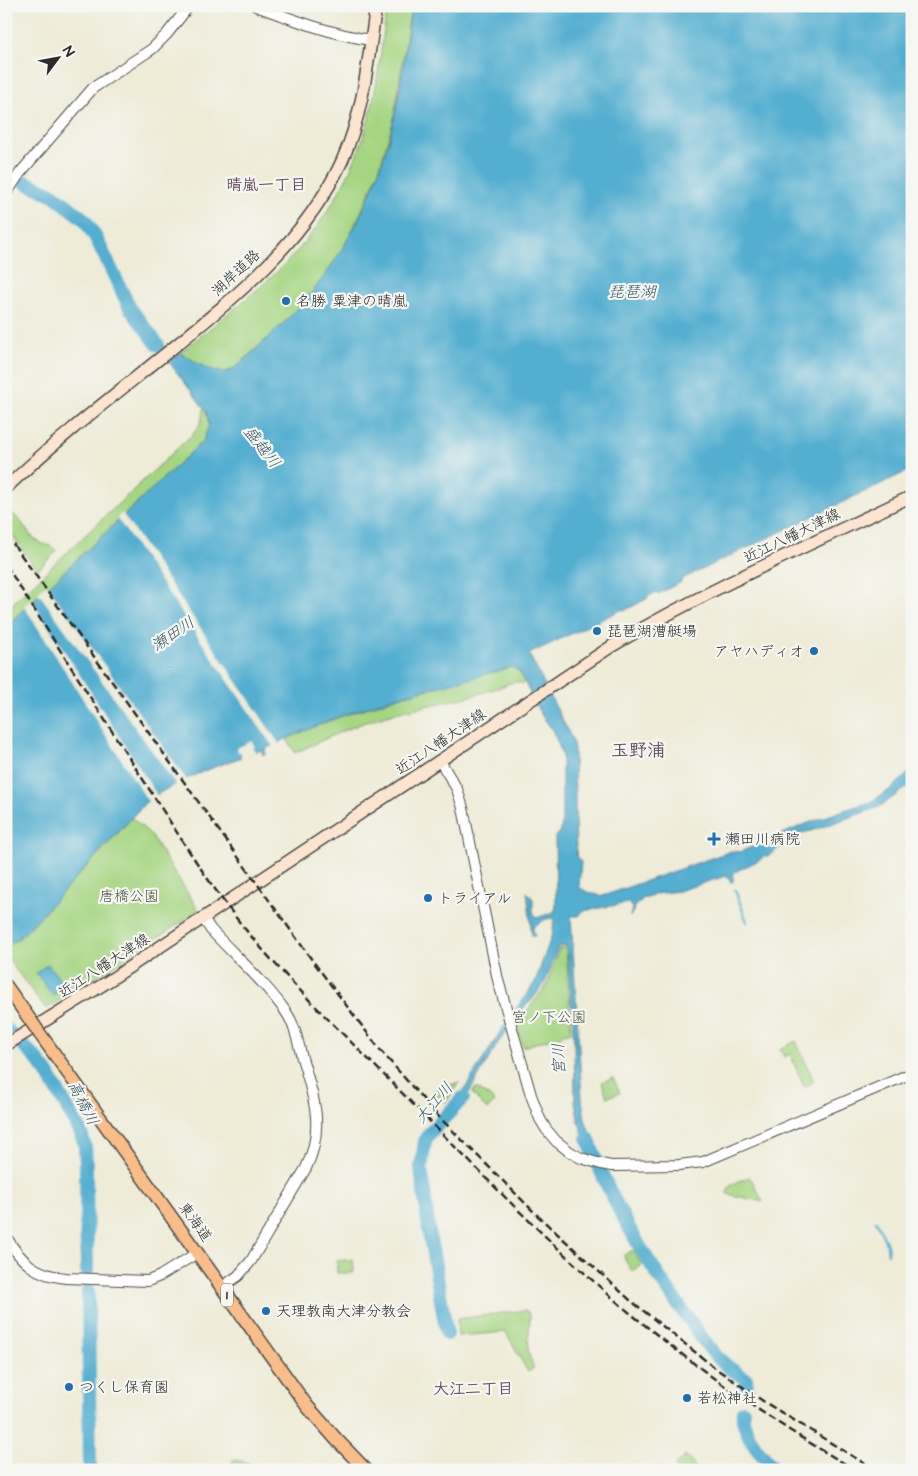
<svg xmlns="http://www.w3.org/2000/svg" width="918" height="1476" font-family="'Architects Daughter','Klee One',sans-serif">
	<rect width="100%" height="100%" fill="#f6f6f2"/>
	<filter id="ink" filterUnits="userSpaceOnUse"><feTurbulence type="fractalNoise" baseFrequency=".02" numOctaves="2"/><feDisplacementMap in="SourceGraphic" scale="10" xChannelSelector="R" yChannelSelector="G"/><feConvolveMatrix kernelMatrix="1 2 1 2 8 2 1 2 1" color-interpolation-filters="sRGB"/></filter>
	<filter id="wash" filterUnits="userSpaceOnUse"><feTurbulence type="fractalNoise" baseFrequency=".0096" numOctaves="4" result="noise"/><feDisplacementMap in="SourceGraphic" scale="20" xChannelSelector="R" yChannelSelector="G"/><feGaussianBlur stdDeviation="1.12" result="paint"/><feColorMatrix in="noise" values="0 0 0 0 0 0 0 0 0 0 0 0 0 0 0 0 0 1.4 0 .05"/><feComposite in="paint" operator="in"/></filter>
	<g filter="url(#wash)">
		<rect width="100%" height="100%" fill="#eeebd7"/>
		<g fill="#a6d582" stroke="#688056">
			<path d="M 387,6 L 411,6 L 394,118 L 378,173 L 361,212 L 342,251 L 316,289 L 283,324 L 235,368 C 217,380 197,362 180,353 C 209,328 240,306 268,280 C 313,241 348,187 366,129 C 378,90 381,47 387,6 Z"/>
			<path d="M 204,406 C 211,418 210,429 203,441 L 6,626 L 6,611 L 14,602 L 194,433 L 201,422 Z"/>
			<path d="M 6,512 C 19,514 25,529 32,537 C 39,545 52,544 57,551 L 37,570 L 6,527 Z"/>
			<path d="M 512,667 L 519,671 L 526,682 L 522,684 L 520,682 L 513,682 C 473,699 429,704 387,715 C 355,724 325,739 295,753 L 287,739 L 325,722 L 405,695 Z"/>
			<polygon points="132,818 150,834 199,911 46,1009 6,957 6,947 23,935"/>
			<polygon points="566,948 571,1032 523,1047 517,1024 547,985 559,949"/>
			<polygon points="796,1041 813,1079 812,1083 804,1087 790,1054 784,1057 780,1049"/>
			<polygon points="613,1078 620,1093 607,1097 602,1082"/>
			<polygon points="459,1082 447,1101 444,1102 433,1091"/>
			<polygon points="476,1088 490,1097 494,1102 487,1110 472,1093"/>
			<path d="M 749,1177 L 752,1180 L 763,1202 L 727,1194 C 727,1183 740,1181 749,1177 Z"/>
			<polygon points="633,1250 642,1265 632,1271 625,1260 624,1255"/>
			<polygon points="353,1259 354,1271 353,1273 337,1273 337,1261"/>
			<polygon points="526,1310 530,1315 528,1352 534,1368 528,1372 506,1332 458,1336 457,1319"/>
			<polygon points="686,1456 698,1470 676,1470 675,1465"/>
			<polygon points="233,1459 249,1463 250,1465 245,1467 244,1470 231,1467"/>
		</g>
		<g fill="#52aed0" stroke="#3e6c7e">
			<path d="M 411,6 L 912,6 L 912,469 L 684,578 L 681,580 L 681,582 L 658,594 L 656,592 L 647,597 L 648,598 L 624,611 L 623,609 L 529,654 L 572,739 L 574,748 L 576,850 L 577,857 L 581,862 L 579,887 L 587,892 L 603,896 L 731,851 L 740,852 L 803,825 L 844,810 L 871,802 L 891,789 L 912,770 L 912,784 L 879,807 L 811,831 L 784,837 L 779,840 L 779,848 L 771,854 L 733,873 L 733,882 L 731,882 L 726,876 L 678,891 L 655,894 L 644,898 L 636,905 L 630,917 L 632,908 L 629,903 L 582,911 L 579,916 L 571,916 L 582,1099 L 585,1119 L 597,1154 L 589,1153 L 579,1123 L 575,1102 L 574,1043 L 567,946 L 558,947 L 545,983 L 531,1001 L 524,1007 L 498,1043 L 466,1098 L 454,1114 L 450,1109 L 456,1103 L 500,1032 L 535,982 L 553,932 L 554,918 L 546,919 L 534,926 L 533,930 L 535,936 L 532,936 L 530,927 L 531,926 L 527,892 L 533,899 L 533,911 L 536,918 L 554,912 L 556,907 L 555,837 L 560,832 L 562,824 L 562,756 L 558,743 L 552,730 L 540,713 L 519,671 L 512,667 L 502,670 C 469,679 437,686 405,695 C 357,709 310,727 265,749 L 266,754 L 263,755 L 261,750 C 221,765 181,777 146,802 L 23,935 L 6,947 L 6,626 L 203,441 L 209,425 L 206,411 L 169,362 L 180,353 C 195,360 214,377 230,371 C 245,361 257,348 270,336 C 334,279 375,202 394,119 C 402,82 406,44 411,6 Z"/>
			<polygon points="48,964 65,987 53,996 36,973"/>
		</g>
		<g fill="#eeebd7">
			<polygon points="122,513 280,745 274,748 117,518"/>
			<polygon points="46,584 187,780 177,786 38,592"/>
			<polygon points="31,599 158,797 149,803 24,606"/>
			<polygon points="252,741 255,747 252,748 257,752 241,759 241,752 238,752 237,748"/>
		</g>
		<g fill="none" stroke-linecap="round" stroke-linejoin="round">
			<g stroke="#52aed0" stroke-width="2.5">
				<polyline points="780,839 791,835"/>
				<polyline points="735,890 747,922"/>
				<polyline points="876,1221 887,1245 888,1254"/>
			</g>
			<g stroke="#52aed0" stroke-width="14">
				<polyline points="6,174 13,177"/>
				<polyline points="25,182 54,195 85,220 96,238 130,308 158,345"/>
				<polyline points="6,1029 36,1058 47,1072 80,1131 85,1146 86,1167 87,1271"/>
				<path d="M 588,1138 C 610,1202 648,1264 688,1318 C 700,1335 711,1353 727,1366 C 732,1371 740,1374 746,1379 L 747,1386"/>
				<polyline points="88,1290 90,1470"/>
				<polyline points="447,1334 430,1238 421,1168 425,1141 428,1135 463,1098"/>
				<path d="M 743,1411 C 741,1426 754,1447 764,1457 C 768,1462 771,1465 774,1470"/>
			</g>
		</g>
	</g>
	<g filter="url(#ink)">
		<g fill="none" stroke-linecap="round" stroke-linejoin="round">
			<defs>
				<g id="tertiary">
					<path d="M 256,6 C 294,20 331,34 371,40"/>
					<polyline points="6,194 20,173 93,88 152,49 167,34 189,6"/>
					<polyline points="440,761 457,789 463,808 498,980 531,1095 540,1119 546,1129 556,1141 570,1152 581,1158 601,1164 611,1166 679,1165 703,1162 912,1073"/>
					<path d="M 203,918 L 211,930 C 235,956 265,982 286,1012 C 295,1025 298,1042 302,1058 C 314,1097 325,1129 306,1168 L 251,1261 L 238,1276 L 222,1287"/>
					<path d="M 6,1237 C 22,1263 36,1275 66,1278 L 148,1281 L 160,1276 L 197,1253"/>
				</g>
				<g id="secondary">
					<path d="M 6,488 C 59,437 117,393 174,347 C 239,294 306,239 342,161 C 364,112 368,59 376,6"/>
					<path d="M 6,1045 L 104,984 L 612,646 C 708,589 811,544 912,496"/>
				</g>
				<g id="trunk">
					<polyline points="6,986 31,1021"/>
					<polyline points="40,1034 307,1406 336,1439 366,1470"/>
				</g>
			</defs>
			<use href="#tertiary" stroke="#484845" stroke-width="12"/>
			<use href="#secondary" stroke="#484845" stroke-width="14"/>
			<use href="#trunk" stroke="#484845" stroke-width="15"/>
			<use href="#tertiary" stroke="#fff" stroke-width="10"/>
			<use href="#secondary" stroke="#fce5d0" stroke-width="11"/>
			<use href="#trunk" stroke="#f8bd89" stroke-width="12"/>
			<g stroke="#2b2b2b" stroke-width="2.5" stroke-dasharray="8 4" stroke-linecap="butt">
				<polyline points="6,534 312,960 381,1051 437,1115 538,1216 630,1300 715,1368 766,1403 875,1470"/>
				<path d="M 6,565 C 49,633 92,700 135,767 C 168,818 200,871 237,919 C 288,983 349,1039 406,1097 C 477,1169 547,1242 624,1308 C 696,1368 774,1424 856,1470"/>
			</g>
			<defs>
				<polyline id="trunk-bridge" points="31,1021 40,1034"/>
			</defs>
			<use href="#trunk-bridge" stroke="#484845" stroke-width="15" stroke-linecap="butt"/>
			<use href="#trunk-bridge" stroke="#f8bd89" stroke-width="12"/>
		</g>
	</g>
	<g fill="#1f6fb2" stroke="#f6f6f2" stroke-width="2">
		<circle cx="286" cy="301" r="5"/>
		<circle cx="597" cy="631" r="5"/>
		<circle cx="814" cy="651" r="5"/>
		<path d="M711.5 831.5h5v5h5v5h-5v5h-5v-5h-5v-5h5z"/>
		<circle cx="428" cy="898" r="5"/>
		<circle cx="266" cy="1311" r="5"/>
		<circle cx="69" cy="1387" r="5"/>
		<circle cx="687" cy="1398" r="5"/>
	</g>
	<g text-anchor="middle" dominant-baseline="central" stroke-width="4.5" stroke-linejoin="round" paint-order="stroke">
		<rect fill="#f6f6f2" stroke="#686867" stroke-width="1" x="221" y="1283.5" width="12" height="23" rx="4"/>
		<g font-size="14" font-weight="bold" fill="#2b2b2b">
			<text x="227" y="1295">1</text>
		</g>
		<g font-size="15" fill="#2b2b2b" stroke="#f6f6f2">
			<text transform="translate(236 273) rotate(-43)">湖岸道路</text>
			<text transform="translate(792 536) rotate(-26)">近江八幡大津線</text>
			<text transform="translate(441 742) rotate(-34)">近江八幡大津線</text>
			<text transform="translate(104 966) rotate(-33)">近江八幡大津線</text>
			<text transform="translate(195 1222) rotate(54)">東海道</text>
		</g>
		<g font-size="15" fill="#2b2b2b" stroke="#f6f6f2" text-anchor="start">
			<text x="296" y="301">名勝 粟津の晴嵐</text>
			<text x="607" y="631">琵琶湖漕艇場</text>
			<text x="804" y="651" text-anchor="end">アヤハディオ</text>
			<text x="725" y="839">瀬田川病院</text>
			<text x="438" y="898">トライアル</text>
			<text x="276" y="1311">天理教南大津分教会</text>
			<text x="79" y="1387">つくし保育園</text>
			<text x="697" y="1398">若松神社</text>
		</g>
		<g font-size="15" fill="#4a5641" stroke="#f6f6f2">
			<text x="129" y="896">唐橋公園</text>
			<text x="549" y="1017">宮ノ下公園</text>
		</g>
		<g font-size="16" font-weight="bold" fill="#644d5e" stroke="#f6f6f2">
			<text x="266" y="185">晴嵐一丁目</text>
			<text x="473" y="1389">大江二丁目</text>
		</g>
		<g font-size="16" font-style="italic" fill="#395965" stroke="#f6f6f2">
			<text x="632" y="292">琵琶湖</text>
			<text transform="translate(262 447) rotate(52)">盛越川</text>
			<text transform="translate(173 634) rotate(-34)">瀬田川</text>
			<text transform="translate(559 1059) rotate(-93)">宮川</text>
			<text transform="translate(83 1103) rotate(63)">高橋川</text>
			<text transform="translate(434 1103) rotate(-49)">大江川</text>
		</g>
		<g font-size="18" font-weight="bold" fill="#644d5e" stroke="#f6f6f2">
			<text x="638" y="750">玉野浦</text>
		</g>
	</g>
	<rect width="918" height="1476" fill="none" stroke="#f6f6f2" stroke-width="25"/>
	<g transform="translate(58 58) rotate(58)" stroke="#f6f6f2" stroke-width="4" paint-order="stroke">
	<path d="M0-4L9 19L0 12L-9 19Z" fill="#2b2b2b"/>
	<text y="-8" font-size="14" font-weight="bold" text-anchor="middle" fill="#2b2b2b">N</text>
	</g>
</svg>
